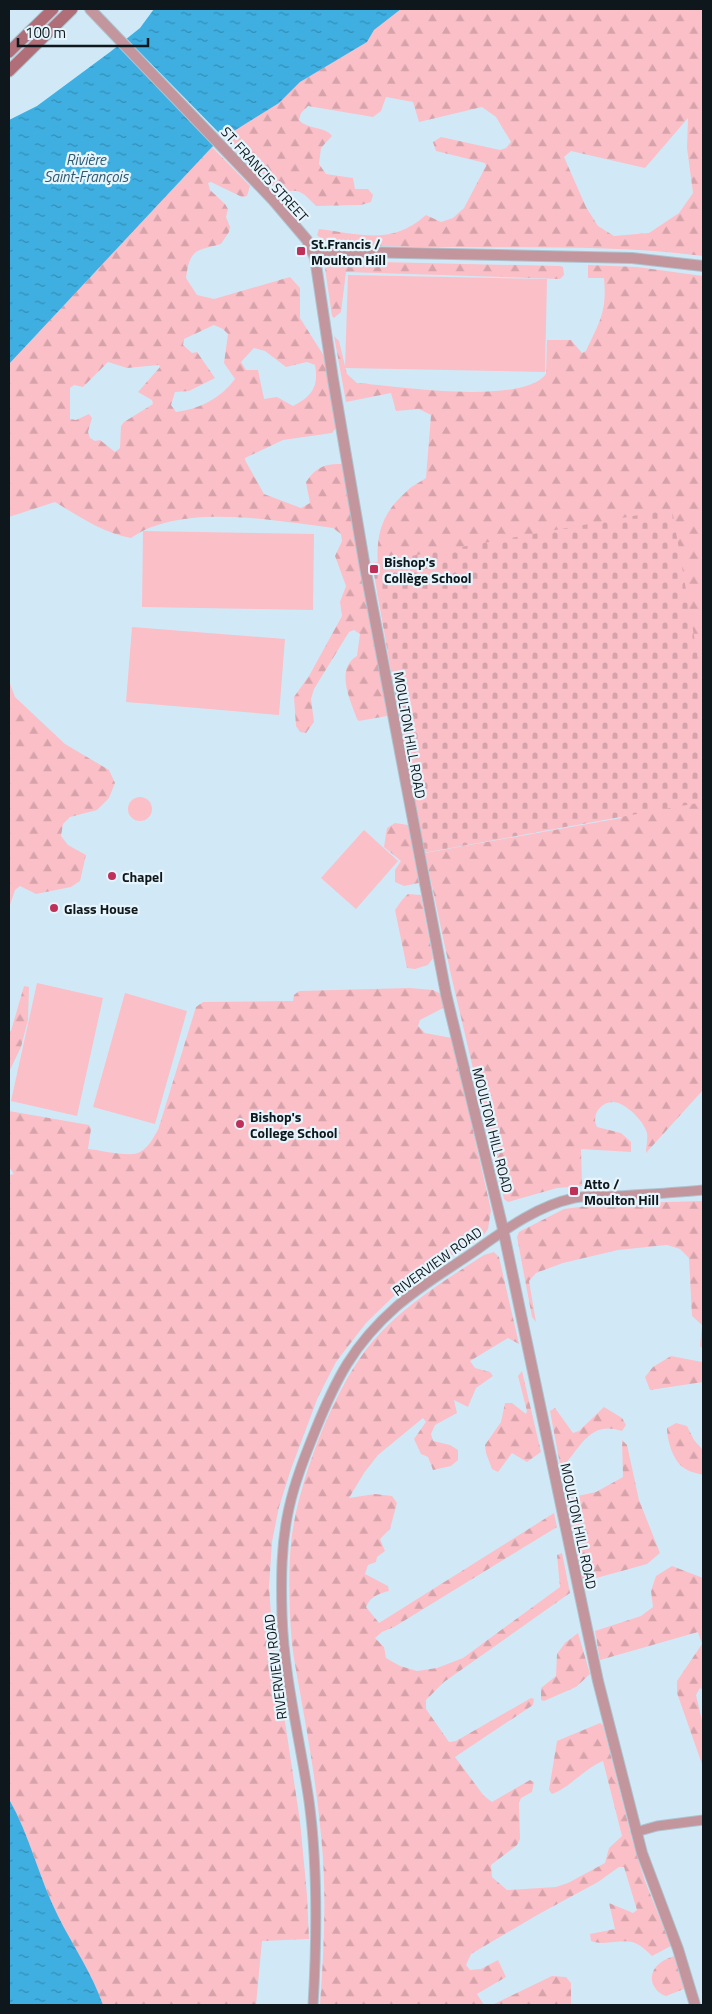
<svg xmlns="http://www.w3.org/2000/svg" width="712" height="2014" font-family="'Titillium Web',sans-serif">
	<defs>
		<pattern id="forest-firs" width="22" height="20" patternUnits="userSpaceOnUse" patternTransform="scale(1.25)"><rect width="22" height="20" fill="#fbbfc8"/><path d="M5 1l3.5 6h-7zM16 11l3.5 6h-7z" fill="#d6a3ab"/></pattern>
		<pattern id="cemetery-stones" width="16" height="16" patternUnits="userSpaceOnUse" patternTransform="scale(1.25)"><rect width="16" height="16" fill="#fbbfc8"/><path d="M2 7V4a2 2 0 0 1 4 0v3zM10 15v-3a2 2 0 0 1 4 0v3z" fill="#d6a3ab"/></pattern>
		<pattern id="water-ripples" width="26" height="14" patternUnits="userSpaceOnUse" patternTransform="scale(1.25)"><rect width="26" height="14" fill="#3fafe2"/><path d="M2 4q2-2 4 0t4 0M15 11q2-2 4 0t4 0" fill="none" stroke="#338db6"/></pattern>
	</defs>
	<rect width="100%" height="100%" fill="#d1e9f6"/>
	<g fill="#fbbfc8">
		<polygon points="348,275 547,279 545,372 345,368"/>
		<polygon points="143,531 314,534 313,610 142,607"/>
		<polygon points="132,627 285,639 279,715 126,702"/>
		<circle cx="140" cy="809" r="12"/>
		<polygon points="364,830 398,861 356,909 321,878"/>
		<polygon points="37,983 103,998 77,1116 11,1101"/>
		<polygon points="125,993 187,1011 155,1124 93,1107"/>
	</g>
	<g fill="url(#forest-firs)" fill-rule="evenodd">
		<path d="M 401,9 L 703,9 L 703,256 C 620,245 536,248 453,247 C 410,247 366,247 324,241 L 317,235 L 319,229 C 361,234 391,246 426,215 L 441,222 L 453,218 L 464,208 L 486,166 L 485,163 L 436,151 L 433,142 L 441,137 L 500,150 L 506,148 L 511,142 L 496,117 L 482,107 L 419,122 L 413,102 L 386,97 L 381,111 L 373,117 L 308,106 L 301,113 L 299,120 C 308,130 325,126 332,136 L 321,148 L 319,164 L 326,174 L 353,178 L 355,189 L 368,189 L 373,195 L 371,202 L 361,205 L 316,206 C 302,191 298,187 279,194 L 258,168 L 226,136 L 279,103 L 300,82 L 367,42 L 374,30 ZM 688,118 L 687,148 L 693,193 L 679,213 L 649,233 L 614,236 L 598,226 L 586,207 L 564,157 L 571,151 L 645,168 Z"/>
		<path d="M 212,147 L 250,186 L 247,196 L 242,197 L 211,182 L 208,183 L 210,190 L 225,204 L 228,209 L 226,217 L 230,227 L 229,232 L 221,244 C 195,251 190,249 186,278 L 197,295 L 214,299 L 290,277 L 300,288 L 300,318 L 324,356 L 336,427 L 332,433 L 283,440 L 245,458 L 245,460 L 264,494 L 301,508 L 310,503 L 306,482 C 315,468 325,463 342,464 L 388,715 L 387,716 L 359,721 L 357,719 C 350,700 335,669 357,656 L 360,634 L 354,630 L 349,632 L 314,689 L 311,699 L 314,722 L 306,733 L 300,732 L 296,726 L 294,697 L 309,676 L 342,616 L 340,602 L 346,586 L 335,556 L 342,541 L 341,534 L 333,528 C 275,521 182,502 131,538 C 103,533 80,517 55,502 L 9,517 L 9,364 ZM 214,325 L 223,329 L 228,334 L 224,363 L 235,379 C 221,398 200,409 176,412 L 171,405 L 175,392 L 189,391 L 215,378 L 197,352 L 192,353 L 183,345 L 184,339 ZM 254,348 L 265,351 L 286,367 L 307,362 L 315,365 C 319,387 312,396 293,406 L 277,397 L 264,399 L 258,370 L 246,370 L 241,362 ZM 108,362 L 127,368 L 159,365 L 160,367 L 138,392 L 152,400 L 153,404 L 124,422 L 121,426 L 120,448 L 115,452 L 100,440 L 95,441 L 90,438 L 88,432 L 92,418 L 89,414 L 76,420 L 70,419 L 70,388 L 74,385 L 83,387 Z"/>
		<polygon points="335,261 560,266 563,267 564,275 560,279 346,272 341,312 334,318 332,316 325,268"/>
		<path d="M 588,265 L 637,267 L 703,276 L 703,710 L 378,571 C 376,537 379,516 406,492 C 411,486 419,483 426,478 L 431,415 L 419,409 L 396,411 L 391,393 L 346,402 L 334,336 L 339,341 L 347,374 L 357,383 C 395,386 522,406 546,374 L 547,340 L 571,340 L 582,353 L 586,351 C 600,321 607,312 604,278 L 588,278 Z"/>
		<polygon points="9,681 15,697 65,744 109,770 115,783 109,798 97,810 70,817 63,824 61,836 68,845 86,855 80,881 71,887 36,894 20,886 15,890 9,908"/>
		<path d="M 703,782 L 703,1090 L 646,1153 C 646,1147 648,1139 647,1133 C 644,1121 625,1102 613,1102 C 600,1102 591,1116 597,1127 L 621,1133 L 631,1142 L 631,1152 L 581,1149 L 582,1186 L 557,1188 L 508,1202 L 504,1199 L 498,1174 L 451,975 L 425,853 L 621,818 L 636,795 Z"/>
		<polygon points="395,823 408,825 419,883 404,886 395,882 395,870 401,861 384,847 387,828"/>
		<polygon points="408,894 421,895 433,958 428,965 415,969 407,968 395,910 402,900"/>
		<polygon points="24,986 29,987 28,1020 21,1047 9,1072 9,1031 11,1031"/>
		<path d="M 410,988 L 433,990 L 441,994 L 445,1007 L 420,1020 L 418,1026 L 425,1033 L 452,1038 L 491,1210 L 488,1229 L 483,1236 L 426,1271 L 399,1291 L 366,1323 L 336,1362 L 318,1397 L 291,1469 L 279,1507 L 272,1542 L 269,1587 L 273,1642 L 300,1821 L 307,1895 L 309,1939 L 262,1941 L 256,2005 L 103,2005 C 92,1973 73,1946 58,1916 C 39,1878 30,1836 9,1799 L 9,1175 L 14,1174 L 9,1167 L 9,1111 L 89,1125 L 91,1129 L 88,1149 C 100,1150 131,1158 140,1152 C 149,1147 153,1138 158,1130 L 196,1007 L 203,1002 L 293,1001 L 294,995 L 299,991 Z"/>
		<polygon points="703,1201 703,1349 700,1346 702,1325 692,1316 689,1258 680,1249 667,1245 618,1250 563,1263 536,1273 529,1281 536,1322 532,1317 517,1237 519,1232 564,1209 602,1204"/>
		<path d="M 494,1252 L 499,1257 L 519,1344 L 508,1338 L 470,1361 L 475,1368 L 490,1372 L 493,1376 L 476,1388 L 468,1407 L 454,1400 L 457,1413 L 435,1425 L 431,1434 L 433,1441 L 450,1445 L 458,1450 L 458,1460 L 451,1466 L 433,1470 L 428,1457 L 421,1454 L 414,1439 L 426,1422 L 423,1418 L 378,1455 L 364,1473 L 349,1498 L 375,1494 L 392,1496 L 397,1503 L 390,1529 L 380,1539 L 385,1551 L 377,1557 L 376,1562 L 368,1565 L 365,1574 L 388,1586 L 389,1591 C 378,1594 371,1596 366,1607 L 379,1623 L 554,1513 L 557,1527 L 394,1627 L 382,1632 L 375,1638 L 384,1647 L 386,1658 L 400,1666 L 417,1671 L 437,1668 L 463,1658 L 560,1587 L 557,1555 L 562,1553 L 570,1593 L 444,1682 L 426,1700 L 426,1709 L 449,1742 L 456,1741 L 531,1698 L 534,1699 L 533,1705 L 455,1757 L 484,1796 L 492,1802 L 530,1780 L 534,1782 L 532,1792 L 521,1798 L 519,1803 L 520,1839 L 517,1845 L 491,1865 L 492,1877 L 507,1890 L 556,1887 L 568,1883 L 605,1863 L 609,1848 L 622,1836 L 603,1761 C 584,1769 568,1789 552,1794 L 549,1790 L 557,1741 L 600,1723 L 603,1725 L 632,1839 L 645,1881 L 671,1946 L 652,1956 C 648,1952 644,1948 639,1945 C 625,1936 608,1947 591,1941 L 590,1934 L 615,1929 L 609,1903 L 633,1913 L 637,1910 L 624,1867 L 619,1867 L 598,1882 L 539,1914 L 471,1954 L 466,1965 L 470,1970 L 481,1969 L 498,1960 L 506,1977 L 477,1994 L 484,2005 L 320,2005 C 324,1949 327,1892 321,1835 C 317,1791 310,1748 302,1704 C 299,1684 294,1663 292,1643 C 289,1612 288,1565 292,1535 C 300,1477 335,1385 373,1341 C 404,1305 444,1281 484,1255 Z"/>
		<polygon points="671,1356 702,1362 703,1382 650,1390 645,1377 653,1367"/>
		<polygon points="522,1371 541,1452 527,1462 512,1453 498,1472 492,1469 486,1453 485,1445 501,1422 505,1403 512,1403 526,1414 527,1411 518,1376"/>
		<path d="M 604,1407 L 622,1418 L 626,1425 L 622,1431 C 592,1421 583,1443 566,1463 L 573,1497 L 596,1492 L 623,1477 L 622,1440 L 627,1445 L 639,1500 L 660,1553 L 647,1564 L 582,1582 L 550,1411 L 555,1408 L 573,1433 L 579,1431 Z"/>
		<path d="M 676,1423 L 687,1426 L 694,1440 L 703,1450 L 703,1475 C 697,1473 689,1472 684,1468 C 673,1461 667,1440 667,1428 Z"/>
		<polygon points="672,1566 703,1578 703,1690 700,1688 696,1695 703,1725 703,1767 677,1693 677,1681 702,1644 698,1632 600,1660 595,1631 641,1616 653,1607 651,1591 656,1576"/>
		<polygon points="578,1633 590,1674 576,1687 544,1701 541,1700 541,1688 556,1676 557,1654 565,1643"/>
		<path d="M 674,1956 L 684,1989 L 666,1996 C 652,1991 646,1975 659,1964 C 663,1960 669,1958 674,1956 Z"/>
		<polygon points="552,1976 566,1977 571,1983 571,2005 492,2005"/>
	</g>
	<polygon fill="url(#cemetery-stones)" points="672,509 703,688 703,802 423,853 372,563"/>
	<g fill="url(#water-ripples)">
		<polygon points="154,9 401,9 374,30 367,42 300,82 279,103 226,136 212,147 9,364 9,120 37,106 110,52 140,28"/>
		<path d="M 9,1799 C 30,1836 39,1878 58,1916 C 73,1946 92,1973 103,2005 L 9,2005 Z"/>
	</g>
	<polygon fill="#d1e9f6" points="125,37 225,139 216,147 116,44"/>
	<g fill="none" stroke-linecap="round" stroke-linejoin="round">
		<defs>
			<g id="minor">
				<polyline points="636,1832 657,1826 703,1820"/>
				<path d="M 313,2005 C 317,1938 318,1868 309,1801 C 300,1739 284,1678 282,1615 C 281,1579 281,1543 289,1508 C 295,1481 305,1456 315,1431 C 336,1379 353,1345 396,1307 C 421,1285 449,1269 475,1251 C 506,1229 537,1206 574,1198 C 588,1195 603,1197 617,1196 C 646,1194 675,1193 703,1190"/>
			</g>
			<g id="tertiary">
				<polyline points="90,9 273,200 307,240 315,258 333,379 365,567 446,994 503,1229 598,1681 642,1853 678,1949 695,2005"/>
				<polyline points="312,251 632,258 703,266"/>
			</g>
			<g id="secondary">
				<polyline points="9,52 53,9"/>
				<polyline points="9,71 72,9"/>
			</g>
		</defs>
		<use href="#minor" stroke="#aec3cf" stroke-width="11"/>
		<use href="#tertiary" stroke="#aec3cf" stroke-width="12"/>
		<use href="#secondary" stroke="#aec3cf" stroke-width="13"/>
		<use href="#minor" stroke="#c3959c" stroke-width="9"/>
		<use href="#tertiary" stroke="#c3959c" stroke-width="10"/>
		<use href="#secondary" stroke="#b06e79" stroke-width="11"/>
	</g>
	<g fill="#bf3059" stroke="#e6f4fc" stroke-width="2">
		<rect x="296" y="246" width="10" height="10" rx="2.5"/>
		<rect x="369" y="564" width="10" height="10" rx="2.5"/>
		<circle cx="112" cy="876" r="5"/>
		<circle cx="54" cy="908" r="5"/>
		<circle cx="240" cy="1124" r="5"/>
		<rect x="569" y="1186" width="10" height="10" rx="2.5"/>
	</g>
	<g text-anchor="middle" dominant-baseline="central" stroke-width="4.5" stroke-linejoin="round" paint-order="stroke">
		<g font-size="14" fill="#0e171b" stroke="#e6f4fc">
			<text transform="translate(265 174) rotate(48)">ST. FRANCIS STREET</text>
			<text transform="translate(410 735) rotate(80)">MOULTON HILL ROAD</text>
			<text transform="translate(493 1130) rotate(76)">MOULTON HILL ROAD</text>
			<text transform="translate(437 1261) rotate(-36)">RIVERVIEW ROAD</text>
			<text transform="translate(579 1526) rotate(78)">MOULTON HILL ROAD</text>
			<text transform="translate(275 1667) rotate(-97)">RIVERVIEW ROAD</text>
		</g>
		<g font-size="14" font-weight="bold" fill="#0e171b" stroke="#e6f4fc" text-anchor="start">
			<text x="311" y="243">St.Francis /<tspan x="311" dy="16">Moulton Hill</tspan></text>
			<text x="384" y="561">Bishop's<tspan x="384" dy="16">Collège School</tspan></text>
			<text x="122" y="876">Chapel</text>
			<text x="64" y="908">Glass House</text>
			<text x="250" y="1116">Bishop's<tspan x="250" dy="16">College School</tspan></text>
			<text x="584" y="1183">Atto /<tspan x="584" dy="16">Moulton Hill</tspan></text>
		</g>
		<g font-size="15" font-style="italic" fill="#2d5970" stroke="#e6f4fc">
			<text x="86" y="159">Rivière<tspan x="86" dy="17">Saint-François</tspan></text>
		</g>
	</g>
	<rect width="712" height="2014" fill="none" stroke="#0e171b" stroke-width="20"/>
	<path d="M18 38v8h130v-8" fill="none" stroke="#0e171b" stroke-width="2.5"/>
	<text x="25" y="38" font-size="15" fill="#0e171b" stroke="#e6f4fc" stroke-width="4" paint-order="stroke">100 m</text>
</svg>
